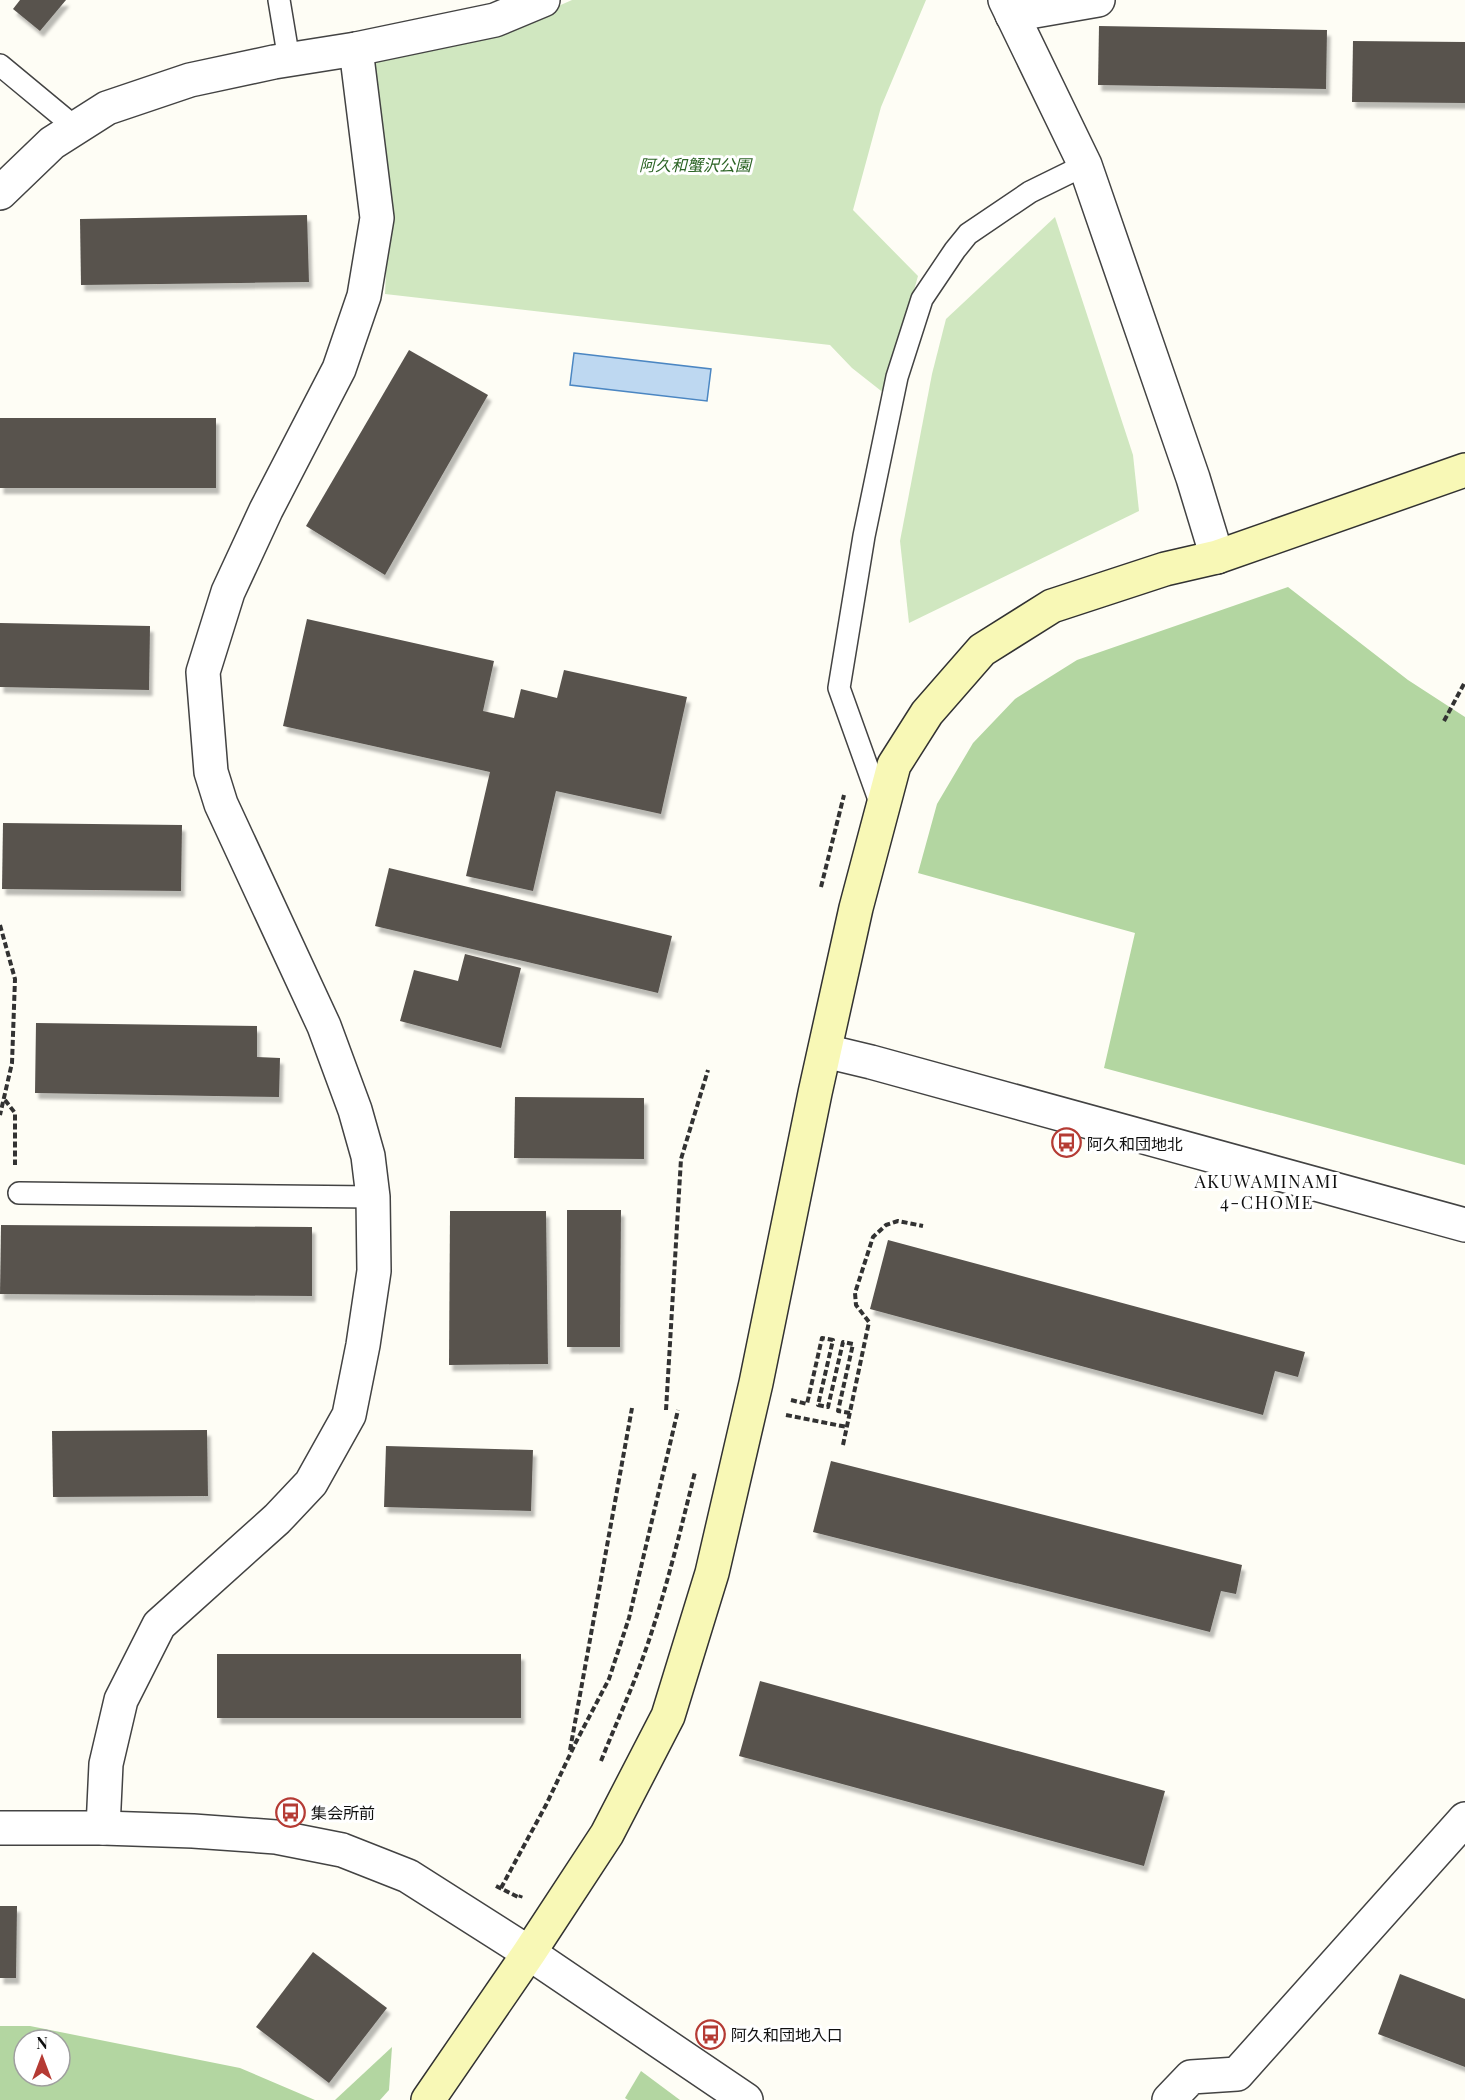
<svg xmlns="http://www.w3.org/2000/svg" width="1465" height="2100" font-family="'Playfair Display','Noto Sans JP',serif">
	<defs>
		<filter id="shadow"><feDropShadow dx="3.5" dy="6" stdDeviation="1.5" flood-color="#0004"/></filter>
	</defs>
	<rect width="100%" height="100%" fill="#fefdf5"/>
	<g fill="#d0e7c0">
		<polygon points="572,0 926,0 881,107 853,210 918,276 885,394 852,368 830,345 385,294 388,230 369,59 497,33"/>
		<polygon points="1055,217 1133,455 1139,511 909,623 900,541 932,374 946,319"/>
	</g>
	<g fill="#b3d6a1" fill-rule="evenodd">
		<polygon points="1288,587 1408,680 1465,717 1465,1165 1104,1068 1135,933 918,873 937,804 973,743 1015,699 1077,660"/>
		<path d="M 0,2026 L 30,2026 L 240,2068 L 315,2100 L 0,2100 ZM 24,2040 L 60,2040 L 60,2076 L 24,2076 Z"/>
		<polygon points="392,2047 389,2090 380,2100 335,2100"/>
		<polygon points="641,2071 680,2100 628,2100 625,2098"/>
	</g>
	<polygon fill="#bed8f1" stroke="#4b86c2" stroke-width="1.5" points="574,353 711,369 707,401 570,385"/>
	<g fill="#58534e" filter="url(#shadow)">
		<polygon points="20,0 66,0 40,31 13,9"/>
		<polygon points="1099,26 1327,30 1326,89 1098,85"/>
		<polygon points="1353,41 1465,42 1465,103 1352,102"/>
		<polygon points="307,215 309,282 81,285 80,219"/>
		<polygon points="409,350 488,395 385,575 306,526"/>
		<rect x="0" y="418" width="216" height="70"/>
		<polygon points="307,619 494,661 483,711 514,718 521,689 557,698 564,670 687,697 661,814 556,791 533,891 466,876 490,772 283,726"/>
		<polygon points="0,623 150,626 149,690 0,687"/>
		<polygon points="3,823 182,825 181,891 2,889"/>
		<polygon points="389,868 672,936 658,993 375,926"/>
		<polygon points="465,954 521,968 501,1048 400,1021 414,970 458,981"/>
		<polygon points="36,1023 257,1026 257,1057 280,1058 279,1097 35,1093"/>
		<polygon points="515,1097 644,1098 644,1159 514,1158"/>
		<polygon points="567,1210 621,1210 620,1347 567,1347"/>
		<polygon points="450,1211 546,1211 548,1364 449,1365"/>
		<polygon points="1,1225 312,1227 312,1296 0,1294"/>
		<polygon points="888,1240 1305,1352 1298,1377 1275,1371 1263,1415 870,1309"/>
		<polygon points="207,1430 208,1496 53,1497 52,1431"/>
		<polygon points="386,1446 533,1450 531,1511 384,1507"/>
		<polygon points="831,1461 1242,1565 1236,1594 1221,1591 1210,1632 813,1532"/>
		<rect x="217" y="1654" width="304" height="64"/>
		<polygon points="760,1681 1165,1791 1144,1866 739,1756"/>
		<polygon points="0,1906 17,1906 16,1978 0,1978"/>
		<polygon points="313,1952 387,2008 329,2083 256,2027"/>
		<polygon points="1400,1974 1465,1999 1465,2067 1378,2034"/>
	</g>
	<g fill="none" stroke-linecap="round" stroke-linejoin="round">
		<defs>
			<g id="lane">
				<polyline points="279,0 289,60"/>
				<polyline points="0,65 76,128"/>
				<polyline points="882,808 839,688 864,536 897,377 922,299 955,250 968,234 1030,192 1085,165"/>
				<polyline points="19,1193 373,1197"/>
			</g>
			<g id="street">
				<polyline points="1005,0 1085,165 1193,478 1217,557"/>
				<polyline points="1012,15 1098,0"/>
				<polyline points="0,193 52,143 107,108 190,80 274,62 356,49 495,20 543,0"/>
				<polyline points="825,1051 871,1062 1465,1225"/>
				<polyline points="0,1828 103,1828 193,1831 276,1837 342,1850 408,1876 529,1953 746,2100"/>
				<polyline points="103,1828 106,1764 121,1700 159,1625 277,1519 311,1483 349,1415 363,1345 374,1271 373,1197 368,1156 355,1110 324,1026 221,804 211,772 203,672 228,592 266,510 339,369 364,296 377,218 356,49"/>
				<polyline points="1169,2100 1191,2077 1237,2074 1465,1819"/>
			</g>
			<polyline id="secondary" points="428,2100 529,1953 607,1834 668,1716 712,1573 756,1383 815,1093 856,908 894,765 927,713 982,650 1052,606 1165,569 1217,557 1465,470"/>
		</defs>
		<use href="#lane" stroke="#434343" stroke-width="24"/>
		<use href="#street" stroke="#434343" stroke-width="36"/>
		<use href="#secondary" stroke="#323232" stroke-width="36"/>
		<g stroke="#323232" stroke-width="4" stroke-dasharray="6 3" stroke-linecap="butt">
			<polyline points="1444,721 1465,682"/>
			<polyline points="821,887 844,795"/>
			<polyline points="0,925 15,979 12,1063 0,1115"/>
			<polyline points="5,1100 15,1113 15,1165"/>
			<polyline points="791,1400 807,1404 822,1338 833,1340 818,1405 828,1407 843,1342 853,1344 838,1411 850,1413"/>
			<polyline points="666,1410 681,1159 708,1070"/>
			<polyline points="786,1415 847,1427"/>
			<polyline points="843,1445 869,1322 856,1305 855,1293 873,1237 886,1225 898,1221 923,1226"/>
			<polyline points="570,1750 632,1408"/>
			<path d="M 601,1761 C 614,1728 629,1696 641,1663 C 664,1600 679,1536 695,1472"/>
			<polyline points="496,1886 520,1898 521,1895"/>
			<polyline points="501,1888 546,1805 576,1742 609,1679 629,1618 678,1410"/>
		</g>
		<use href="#lane" stroke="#fff" stroke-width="21"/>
		<use href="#street" stroke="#fff" stroke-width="33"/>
		<use href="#secondary" stroke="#f8f8b6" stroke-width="33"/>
	</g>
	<defs>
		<symbol id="bus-ring" viewBox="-11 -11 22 22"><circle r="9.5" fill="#fff" stroke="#b53b34" stroke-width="1.5"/><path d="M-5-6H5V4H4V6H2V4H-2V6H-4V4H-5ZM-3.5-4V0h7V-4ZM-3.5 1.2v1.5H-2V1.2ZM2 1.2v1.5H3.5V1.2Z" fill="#b53b34"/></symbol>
	</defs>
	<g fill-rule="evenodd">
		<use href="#bus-ring" x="1050" y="1126" width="33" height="33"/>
		<use href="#bus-ring" x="274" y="1796" width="33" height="33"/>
		<use href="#bus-ring" x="694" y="2018" width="33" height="33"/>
	</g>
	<g text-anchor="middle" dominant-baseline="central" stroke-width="6" stroke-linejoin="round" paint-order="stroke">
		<g font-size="16" font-style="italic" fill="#2c6425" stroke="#fff">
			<text x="695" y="164">阿久和蟹沢公園</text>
		</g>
		<g font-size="16" fill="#101010" stroke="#fff" text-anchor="start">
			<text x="1087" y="1143">阿久和団地北</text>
			<text x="311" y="1812">集会所前</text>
			<text x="731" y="2034">阿久和団地入口</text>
		</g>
		<g font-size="18" letter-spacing="1.5" fill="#101010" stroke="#fff">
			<text x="1267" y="1181">AKUWAMINAMI<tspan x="1267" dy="21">4-CHOME</tspan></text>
		</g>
	</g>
	<g transform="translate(42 2058)"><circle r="28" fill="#ffffff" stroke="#9f9f9f" stroke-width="1.5"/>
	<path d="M0-4.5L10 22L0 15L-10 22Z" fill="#b53b34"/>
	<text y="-9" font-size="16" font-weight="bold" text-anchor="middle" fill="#101010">N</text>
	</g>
</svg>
